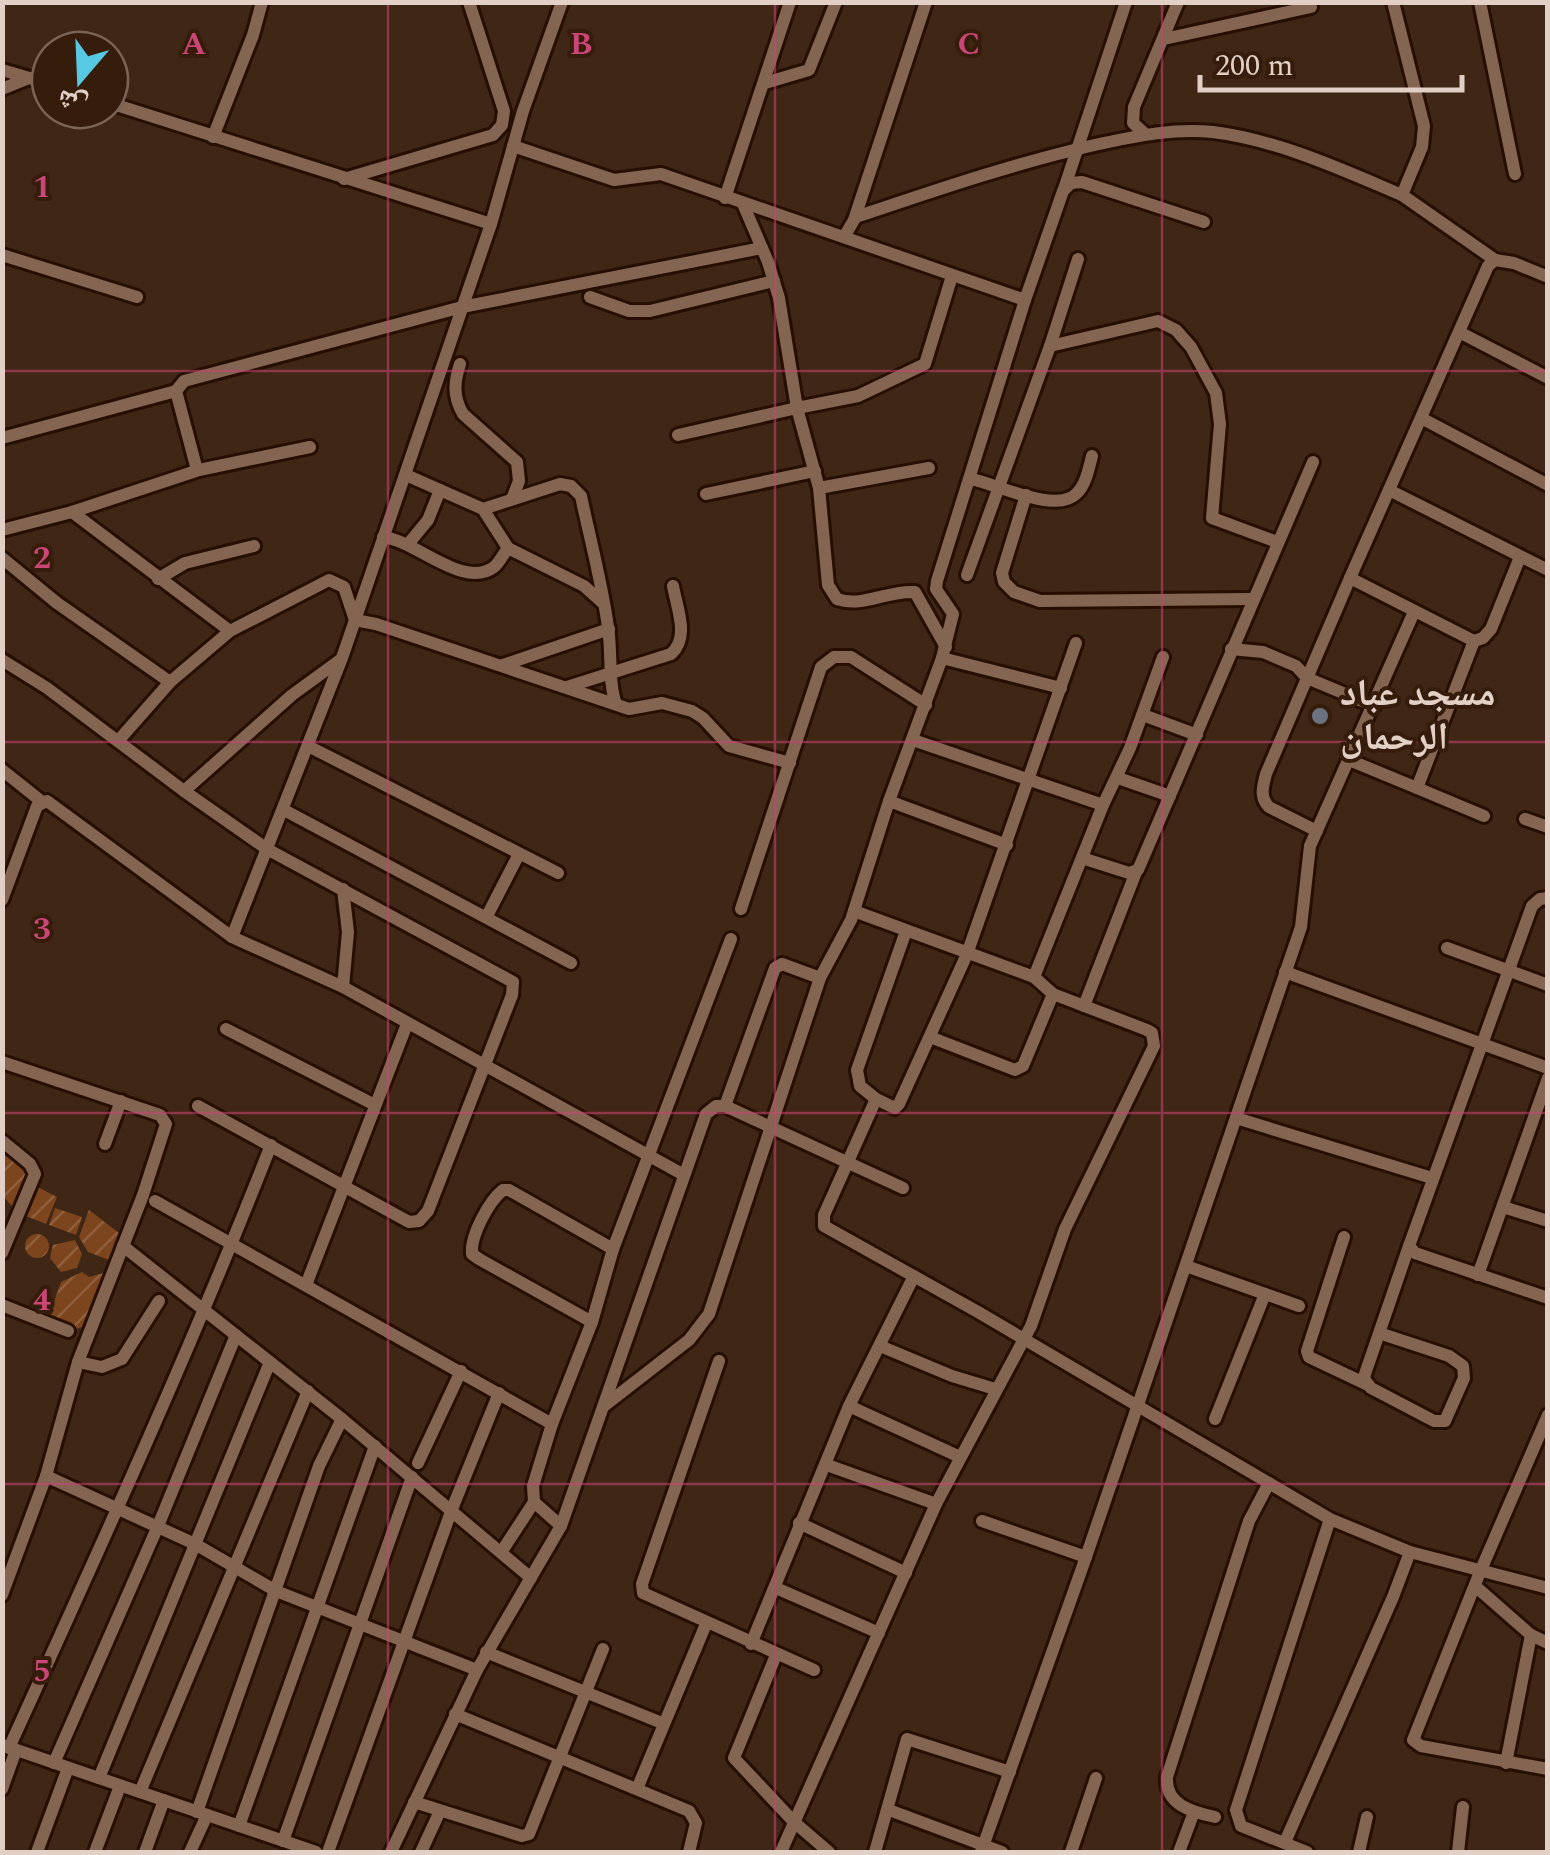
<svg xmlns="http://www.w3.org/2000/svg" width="1550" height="1855" font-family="Spectral,'Noto Naskh Arabic',serif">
	<defs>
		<pattern id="garden-furrows" width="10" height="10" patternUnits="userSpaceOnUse" patternTransform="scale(2.5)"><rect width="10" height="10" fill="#7d451d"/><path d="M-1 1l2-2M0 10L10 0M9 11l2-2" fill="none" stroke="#8f5f3c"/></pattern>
	</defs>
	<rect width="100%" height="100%" fill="#402615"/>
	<g fill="url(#garden-furrows)">
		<polygon points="2,1149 25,1168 26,1183 15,1210 3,1196"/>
		<polygon points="32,1184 57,1197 46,1224 21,1214"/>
		<polygon points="55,1208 82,1217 76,1235 49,1225"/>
		<polygon points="89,1210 119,1233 109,1260 88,1252 79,1237"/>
		<circle cx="37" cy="1246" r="12"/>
		<polygon points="75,1240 82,1254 77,1268 61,1272 50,1258 53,1245"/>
		<polygon points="82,1272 89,1277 104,1273 82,1327 73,1330 48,1319 61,1282"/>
	</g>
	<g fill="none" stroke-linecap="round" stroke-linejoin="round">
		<defs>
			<g id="minor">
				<polyline points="1480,2 1515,174"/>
				<polyline points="1164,39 1311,7"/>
				<polyline points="2,70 50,84"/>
				<polyline points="765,83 809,70 836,2"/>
				<polyline points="2,89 29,78"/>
				<polyline points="110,103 491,224"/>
				<polyline points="1145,134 1133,123 1134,107 1178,2"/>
				<polyline points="213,137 253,35 262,2"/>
				<polyline points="513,146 614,180 661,174 1025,300"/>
				<polyline points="344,179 493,135 502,125 504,111 469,2"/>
				<polyline points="1064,189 1126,2"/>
				<polyline points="1402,195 1495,260"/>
				<polyline points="725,198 790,2"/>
				<polyline points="743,204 768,262 779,298 797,408 858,396 925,364 952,276"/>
				<path d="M 856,217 C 936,190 1015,163 1099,144 C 1137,136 1174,128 1213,132 C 1278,140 1343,170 1402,195 L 1422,147 L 1424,126 L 1393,2"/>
				<polyline points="844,237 854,220 926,2"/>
				<polyline points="2,255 137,297"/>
				<polyline points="1078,259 1050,346 1158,321 1176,330 1191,347 1216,393 1220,424 1212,518 1277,542"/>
				<polyline points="590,297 629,311 650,311 774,281"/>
				<polyline points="1461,333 1548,378"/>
				<path d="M 460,364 C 454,382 453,397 463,414 L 517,462 L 519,481 L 512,499"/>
				<polyline points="1423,419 1548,485"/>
				<path d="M 678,435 L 797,408 L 819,488 L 828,585 L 837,599 C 863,608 887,590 915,592 L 946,647"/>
				<polyline points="2,438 176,391"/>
				<polyline points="197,470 176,391 184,381 462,307 762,248"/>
				<polyline points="406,475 483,509 508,548 584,586 603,603"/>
				<path d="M 971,479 C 997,484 1057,515 1077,493 C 1086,484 1089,468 1092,456"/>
				<polyline points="819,488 929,468"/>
				<polyline points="1389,490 1548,570"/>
				<polyline points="706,494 815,471"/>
				<polyline points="1026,495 1002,573 1004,582 1014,592 1040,601 1251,599"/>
				<path d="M 483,509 L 560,484 L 571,486 L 581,496 C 590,539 602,583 608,627 C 612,652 608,682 616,704"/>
				<polyline points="72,512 230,631"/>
				<polyline points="2,530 72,512 199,470 310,447"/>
				<path d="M 383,537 C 417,541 464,590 494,567 C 499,563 504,553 508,548"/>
				<polyline points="409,543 428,520 440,490"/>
				<polyline points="1520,557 1491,629 1483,638 1474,641 1350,578 1488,266 1495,260 1514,263 1548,277"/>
				<polyline points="2,558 57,603 170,682"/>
				<polyline points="967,575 1050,346"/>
				<polyline points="158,579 185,563 254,546"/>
				<polyline points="1474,641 1417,788 1484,816"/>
				<polyline points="1076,643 967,954 899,1104 895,1108 876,1099 824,1215 824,1226 978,1312 1330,1519 1410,1552 1548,1588"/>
				<polyline points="1231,649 1263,652 1296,666 1307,678 1374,706"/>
				<polyline points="942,658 1061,688"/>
				<polyline points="2,660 47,688 184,791 267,849 513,982 512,995 428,1211 419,1221 409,1222 198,1106"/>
				<polyline points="503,665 609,629"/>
				<path d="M 567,687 L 671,654 C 690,637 677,609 673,586"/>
				<polyline points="1143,715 1197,735"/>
				<polyline points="913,740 1103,805"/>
				<polyline points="118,741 170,682 230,631 329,580 344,587 355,620 376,624 629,709 662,703 692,711 703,718 729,746 790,763"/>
				<polyline points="308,746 558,873"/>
				<polyline points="1349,760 1417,788"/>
				<polyline points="2,770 41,801"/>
				<polyline points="1118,778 1170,796"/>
				<polyline points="184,791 292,695 340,660"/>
				<polyline points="889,801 1007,845"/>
				<polyline points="284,810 571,963"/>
				<polyline points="1525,819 1548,827"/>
				<path d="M 1317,831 L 1269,807 C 1259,797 1263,786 1266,774 L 1350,578"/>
				<polyline points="1082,858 1129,873 1138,870 1313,462"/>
				<polyline points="343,889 348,932 343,987"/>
				<polyline points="1548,898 1540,899 1532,906 1409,1246 1415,1253 1548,1298"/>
				<polyline points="2,900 37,806 47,801 232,937 343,987 684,1175"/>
				<polyline points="741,909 821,667 834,657 851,657 926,705"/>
				<polyline points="487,916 519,854"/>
				<polyline points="232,937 342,658 491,224 523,111 562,2"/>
				<polyline points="1447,948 1548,985"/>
				<polyline points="1285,972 1548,1068"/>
				<polyline points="1034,977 1103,805 1130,748 1163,657"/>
				<polyline points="1084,1006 1136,872"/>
				<polyline points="226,1029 375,1105"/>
				<polyline points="930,1037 1015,1070 1023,1066 1053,994"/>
				<polyline points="2,1062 160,1115 166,1124 143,1195 78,1362 46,1476 2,1595"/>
				<polyline points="876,1099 860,1086 857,1070 906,931"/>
				<polyline points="725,1106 775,968 782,964 820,978"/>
				<polyline points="1236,1118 1432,1178"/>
				<polyline points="2,1141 30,1164 35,1174 2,1253"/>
				<polyline points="105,1144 121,1101"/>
				<polyline points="155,1201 552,1424"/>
				<polyline points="1503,1207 1548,1221"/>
				<polyline points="1344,1237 1307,1351 1309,1357 1366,1384"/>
				<polyline points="123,1246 342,1419 531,1578"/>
				<polyline points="1186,1266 1299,1306"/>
				<polyline points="1478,1275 1548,1078"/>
				<polyline points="306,1285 407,1024"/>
				<polyline points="2,1305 68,1331"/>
				<path d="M 592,1322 L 479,1259 L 472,1254 C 470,1236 489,1201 503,1190 L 509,1190 L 613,1249"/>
				<polyline points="1379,1333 1449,1356 1463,1366 1464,1378 1445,1421 1434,1421 1371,1388 1364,1379 1365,1374 1409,1246"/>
				<polyline points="880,1346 952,1376 995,1389"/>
				<polyline points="719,1361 642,1584 643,1593 814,1670"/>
				<polyline points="78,1362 102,1367 122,1359 159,1301"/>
				<polyline points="604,1406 689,1340 709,1314 820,978 851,920 889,801 942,658 953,614 936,589 937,581 1025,300 1063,191 1071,183 1082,182 1204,222"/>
				<polyline points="849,1406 960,1457"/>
				<polyline points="1548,1415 1480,1572 1413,1740 1421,1746 1548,1769"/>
				<polyline points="1215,1419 1265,1294"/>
				<polyline points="418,1463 461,1371"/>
				<polyline points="827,1465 936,1504"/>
				<polyline points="46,1476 195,1544 276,1591 477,1670"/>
				<polyline points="982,1521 1086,1557"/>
				<polyline points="799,1523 906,1573"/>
				<polyline points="561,1526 534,1502 533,1486 552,1424 592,1322 613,1249 731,939"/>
				<polyline points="502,1551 534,1502"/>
				<polyline points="1475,1586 1531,1635 1548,1643"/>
				<polyline points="776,1588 879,1633"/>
				<polyline points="751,1644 849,1406 914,1276"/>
				<polyline points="486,1652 662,1723"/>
				<polyline points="776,1655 734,1758 794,1822 829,1852"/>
				<polyline points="455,1714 689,1811 696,1823 689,1852"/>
				<polyline points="2,1745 316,1852"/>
				<path d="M 9,1748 C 100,1548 191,1349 271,1145"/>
				<polyline points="54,1763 158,1526 236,1335"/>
				<polyline points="1506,1763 1531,1635"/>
				<polyline points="99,1778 270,1362"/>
				<polyline points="2,1789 16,1750"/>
				<polyline points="637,1789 706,1624"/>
				<polyline points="140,1792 308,1391"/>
				<polyline points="414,1802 522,1836 529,1834 603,1649"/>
				<polyline points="889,1810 1002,1852"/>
				<polyline points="197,1812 319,1466 342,1419"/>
				<path d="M 1215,1817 C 1192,1812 1165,1805 1167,1777 L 1249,1521 L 1269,1483"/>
				<polyline points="239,1826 375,1446"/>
				<polyline points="283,1841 412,1477"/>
				<polyline points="1285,1842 1393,1597 1410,1552"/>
				<polyline points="37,1852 68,1768"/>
				<polyline points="95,1852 120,1786"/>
				<polyline points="145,1852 164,1800"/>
				<polyline points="190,1852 207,1815"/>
				<polyline points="328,1852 452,1509 499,1393"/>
				<polyline points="391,1852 477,1670 561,1526 706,1114 716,1106 725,1106 903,1188"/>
				<polyline points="421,1852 440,1811"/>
				<polyline points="781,1852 936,1504 1031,1326 1065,1229 1154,1046 1152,1033 1147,1030 1053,994 1034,977 854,911"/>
				<polyline points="875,1852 907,1739 1010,1772"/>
				<polyline points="981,1852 1086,1557 1301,927 1310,846 1414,612"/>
				<polyline points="1071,1852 1096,1778"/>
				<polyline points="1179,1852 1194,1812"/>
				<polyline points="1307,1852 1241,1826 1236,1810 1330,1519"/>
				<polyline points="1359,1852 1367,1817"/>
				<polyline points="1458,1852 1463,1807"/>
			</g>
		</defs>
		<use href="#minor" stroke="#260e01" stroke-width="18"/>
		<use href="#minor" stroke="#836552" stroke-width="12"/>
	</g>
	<path fill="none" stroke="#ca4676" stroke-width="2.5" stroke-opacity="0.55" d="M 388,2 L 388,1852M 775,2 L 775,1852M 1162,2 L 1162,1852M 2,371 L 1548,371M 2,742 L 1548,742M 2,1113 L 1548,1113M 2,1484 L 1548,1484"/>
	<circle fill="#6b7280" stroke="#351c0b" stroke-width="4" cx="1320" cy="716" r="10"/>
	<g text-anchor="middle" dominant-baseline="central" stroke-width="8" stroke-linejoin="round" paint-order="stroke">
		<g font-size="38" font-weight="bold" fill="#e2d0c6" stroke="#351c0b" text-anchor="start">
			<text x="1340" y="694">مسجد عباد<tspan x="1340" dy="44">الرحمان</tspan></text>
		</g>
	</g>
	<g font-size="32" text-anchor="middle" font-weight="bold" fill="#ca4676" stroke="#351c0b" stroke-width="8" stroke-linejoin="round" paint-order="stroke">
		<text x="194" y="54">A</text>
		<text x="581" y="54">B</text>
		<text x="969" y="54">C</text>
		<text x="42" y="197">1</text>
		<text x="42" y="568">2</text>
		<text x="42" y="939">3</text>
		<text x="42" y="1310">4</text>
		<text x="42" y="1681">5</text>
	</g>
	<rect width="1550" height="1855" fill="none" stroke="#e2d0c6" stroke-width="10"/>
	<g transform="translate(80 80) rotate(199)"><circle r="48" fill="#351c0b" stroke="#7a6456" stroke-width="2.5"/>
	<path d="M0-8L18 38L0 25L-18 38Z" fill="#58c9e3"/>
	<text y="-15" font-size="28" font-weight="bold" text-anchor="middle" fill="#e2d0c6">ش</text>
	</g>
	<path d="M1200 75v15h262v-15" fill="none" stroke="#e2d0c6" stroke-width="5"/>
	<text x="1215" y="75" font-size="30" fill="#e2d0c6" stroke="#351c0b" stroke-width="8" paint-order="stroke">200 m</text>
</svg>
